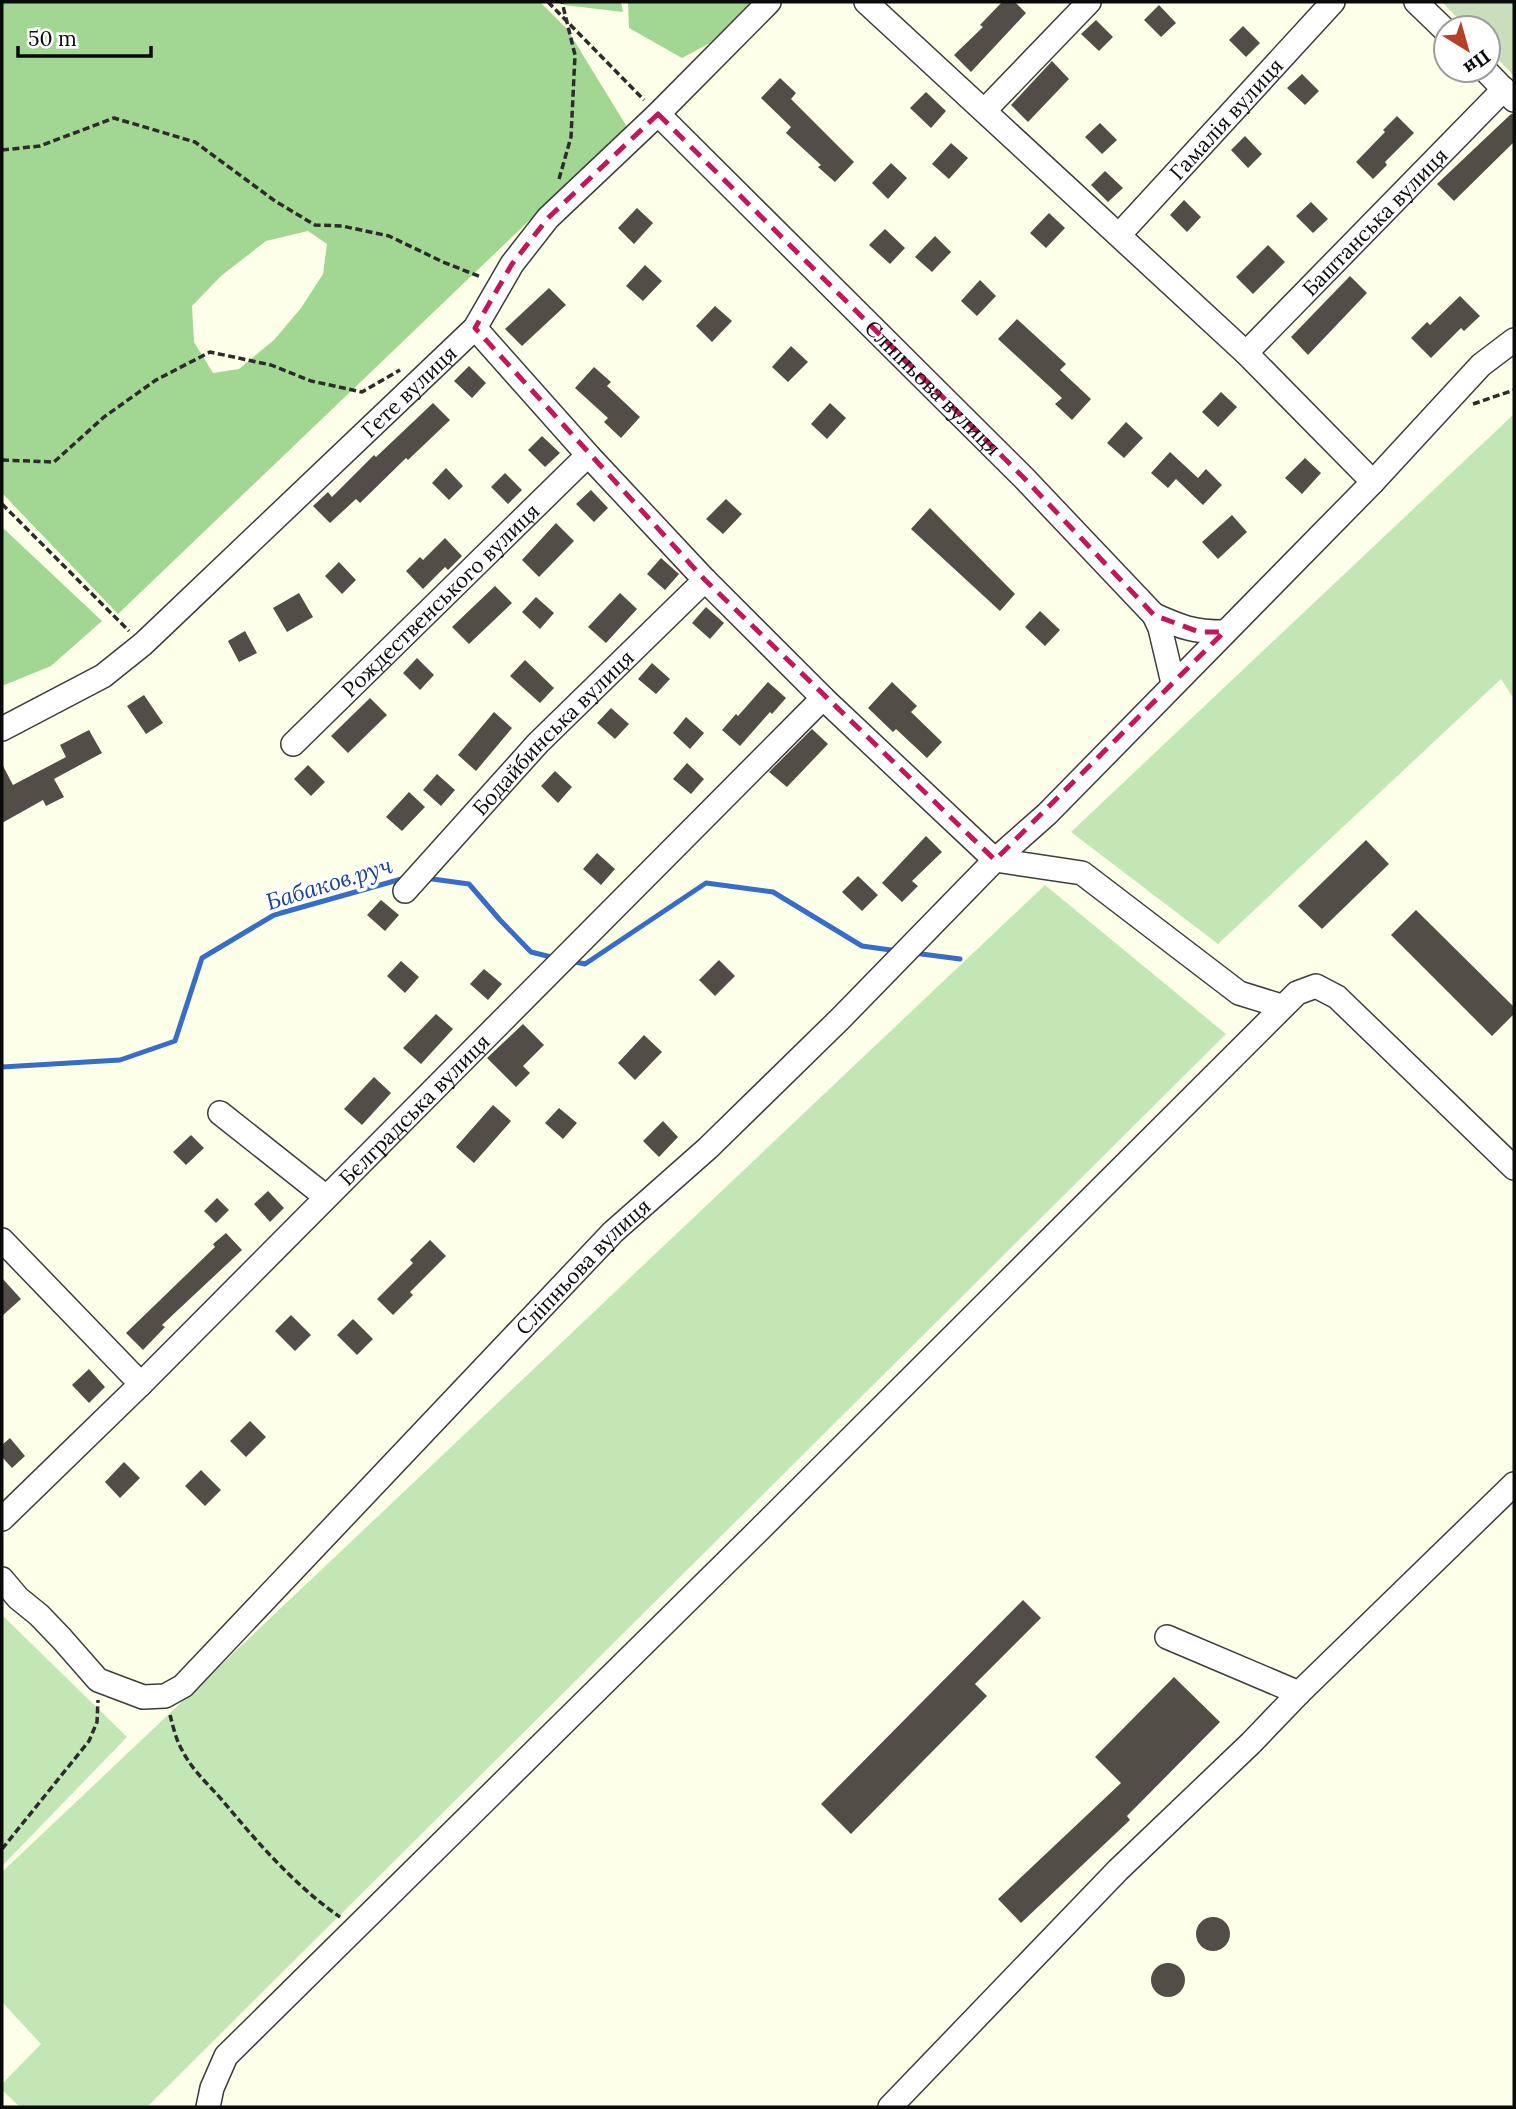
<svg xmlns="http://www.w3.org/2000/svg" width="1516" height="2109" font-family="Lora,serif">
	<rect width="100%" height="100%" fill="#feffe8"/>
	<g fill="#c2e7b4">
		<polygon points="1514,414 1514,699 1501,679 1218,944 1071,832"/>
		<polygon points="1045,885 1226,1034 147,2107 20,2107 2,2090 2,2084 41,2044 2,2002 2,1872"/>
		<polygon points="2,1615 127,1737 2,1866"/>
	</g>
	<g fill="#a2d793" fill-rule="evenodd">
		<path d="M 2,2 L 540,2 L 567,29 L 627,127 L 118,614 L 2,493 ZM 308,231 L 327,244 L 323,274 L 301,308 L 274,340 L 239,369 L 213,373 L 194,342 L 192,306 L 221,276 L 266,241 Z"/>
		<polygon points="561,2 621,2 623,12 564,5"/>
		<polygon points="628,2 751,2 710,43 682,58 629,28"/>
		<polygon points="2,527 102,621 51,666 2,686"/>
	</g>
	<polygon fill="#cbdebb" points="1442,2 1514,2 1514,76 1488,49 1488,28 1467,28"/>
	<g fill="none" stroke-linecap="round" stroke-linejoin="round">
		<g stroke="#376dc9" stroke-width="5">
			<polyline points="425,878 469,884 500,920 531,952 555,958"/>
			<polyline points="914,953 960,959"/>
			<polyline points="571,961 585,964 706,883 773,892 862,946 898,951"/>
			<polyline points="2,1067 120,1060 175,1041 202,958 274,915 405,878"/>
		</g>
	</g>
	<g fill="#524e47">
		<polygon points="1002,2 1015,2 1026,13 971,72 954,55 983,27 980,25"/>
		<polygon points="1159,5 1176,23 1161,37 1144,20"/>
		<polygon points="1096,20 1113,37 1099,51 1081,34"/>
		<polygon points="1243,26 1260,43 1246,57 1229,40"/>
		<polygon points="1052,61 1069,79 1028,122 1011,105"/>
		<polygon points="1302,74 1319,91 1305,105 1287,88"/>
		<polygon points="780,78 796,93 791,99 854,162 835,182 818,167 821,165 786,133 791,127 761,98"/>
		<polygon points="926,92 946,111 931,128 910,108"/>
		<polygon points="1511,114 1514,114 1514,142 1454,201 1437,184"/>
		<polygon points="1397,116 1414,133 1385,162 1387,165 1373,179 1356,162 1385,132 1383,130"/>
		<polygon points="1100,123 1117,140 1102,154 1085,137"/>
		<polygon points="1245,136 1262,154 1248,168 1231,150"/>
		<polygon points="951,143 968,158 949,179 932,164"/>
		<polygon points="891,163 907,178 888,199 872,183"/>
		<polygon points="1105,171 1123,188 1108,202 1091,185"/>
		<polygon points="1184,200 1201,217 1187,232 1170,215"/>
		<polygon points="1311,202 1328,219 1313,233 1296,216"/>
		<polygon points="637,208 653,223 634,244 618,228"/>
		<polygon points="1049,213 1065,228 1046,248 1030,233"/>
		<polygon points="885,229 905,248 890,264 869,245"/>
		<polygon points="935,236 951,252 932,272 915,257"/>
		<polygon points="1268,245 1285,262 1253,294 1236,277"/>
		<polygon points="645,265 662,281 643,301 626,286"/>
		<polygon points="1350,276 1367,293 1308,355 1291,337"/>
		<polygon points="980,280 996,296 977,316 961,301"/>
		<polygon points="549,288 566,305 522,346 505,329"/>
		<polygon points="1460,296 1480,316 1464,331 1461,328 1431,358 1411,338 1427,322 1430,325"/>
		<polygon points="715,306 732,321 712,342 696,326"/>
		<polygon points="1017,319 1066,364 1060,370 1091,399 1072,420 1055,404 1062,398 998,339"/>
		<polygon points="791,346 808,362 788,382 772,367"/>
		<polygon points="469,366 486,383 472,398 454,381"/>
		<polygon points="594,367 611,382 607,386 640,417 621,438 604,422 608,418 575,388"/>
		<polygon points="1221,392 1237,407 1218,427 1202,412"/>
		<polygon points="433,403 450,420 408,460 406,458 360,503 356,499 330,523 313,506 328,492 332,497 374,455 376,457"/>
		<polygon points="830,403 846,418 827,439 811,424"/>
		<polygon points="1126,422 1143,438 1124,458 1107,443"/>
		<polygon points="542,436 560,453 545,467 528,450"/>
		<polygon points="1170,452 1198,478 1206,469 1222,485 1203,505 1176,479 1168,488 1151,473"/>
		<polygon points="1305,458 1321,473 1302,494 1285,478"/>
		<polygon points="446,468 463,486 449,500 432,483"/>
		<polygon points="505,473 522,490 508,504 491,487"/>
		<polygon points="591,490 608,508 594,522 576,504"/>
		<polygon points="726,499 742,514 723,534 706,519"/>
		<polygon points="930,508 1015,594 1000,611 911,529"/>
		<polygon points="1232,515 1247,532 1218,559 1202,542"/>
		<polygon points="556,523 574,541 539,577 522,560"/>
		<polygon points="445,538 462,556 448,570 445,567 423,589 406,571 420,557 423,560"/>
		<polygon points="661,558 679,574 665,590 647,574"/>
		<polygon points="339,562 356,580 342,594 325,576"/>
		<polygon points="495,586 512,603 469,644 452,627"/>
		<polygon points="299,593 313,617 287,632 273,608"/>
		<polygon points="620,593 637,609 606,643 588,627"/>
		<polygon points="536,597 554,613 540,629 522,612"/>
		<polygon points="706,607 724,623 710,639 692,623"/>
		<polygon points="1040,611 1060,630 1045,646 1025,627"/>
		<polygon points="245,631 257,653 239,662 228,641"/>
		<polygon points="417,658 434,675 420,690 403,673"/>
		<polygon points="525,660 554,688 540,703 510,676"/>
		<polygon points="652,663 670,679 656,694 638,679"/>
		<polygon points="768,682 786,698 772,714 770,712 740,746 722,730 736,714 738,716"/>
		<polygon points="892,682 917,706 911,712 942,742 927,758 896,729 893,732 868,708"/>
		<polygon points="144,695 163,723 146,734 127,706"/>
		<polygon points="370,698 387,715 348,753 331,736"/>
		<polygon points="611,708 629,724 615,739 597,723"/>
		<polygon points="494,712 512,728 476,771 458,755"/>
		<polygon points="686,717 704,733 690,749 673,733"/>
		<polygon points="812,729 828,744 787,787 769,772"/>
		<polygon points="89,730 102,753 54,779 64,797 46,806 43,800 2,823 2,764 13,785 66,757 60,745"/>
		<polygon points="687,763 704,779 691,794 673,779"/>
		<polygon points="308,765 325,782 311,796 294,779"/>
		<polygon points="555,771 572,787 558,803 541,786"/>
		<polygon points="437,774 455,790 441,806 423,790"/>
		<polygon points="409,792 425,807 402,831 386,817"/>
		<polygon points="926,836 942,852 912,881 918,886 902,902 882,883"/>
		<polygon points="1366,840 1389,864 1322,929 1298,906"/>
		<polygon points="597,853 615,869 601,885 583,869"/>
		<polygon points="858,876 878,895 862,911 842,892"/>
		<polygon points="381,900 399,915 385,931 367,915"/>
		<polygon points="1416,910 1514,1007 1514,1014 1492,1036 1391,935"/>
		<polygon points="719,960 735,976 715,996 699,980"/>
		<polygon points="401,961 419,977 405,993 387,976"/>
		<polygon points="484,969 502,984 488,1000 470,984"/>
		<polygon points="436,1014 453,1029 421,1064 403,1048"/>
		<polygon points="523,1024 544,1045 523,1066 530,1073 516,1087 487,1058"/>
		<polygon points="644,1035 662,1052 635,1080 618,1063"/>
		<polygon points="374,1077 391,1093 362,1125 344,1109"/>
		<polygon points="493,1105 511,1121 474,1163 456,1147"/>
		<polygon points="559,1108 577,1123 563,1139 545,1123"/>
		<polygon points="663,1121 678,1137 659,1157 643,1141"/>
		<polygon points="191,1135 204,1148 186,1165 173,1152"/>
		<polygon points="268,1191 284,1208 270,1222 254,1204"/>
		<polygon points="217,1198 229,1210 216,1223 204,1211"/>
		<polygon points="226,1233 242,1250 162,1325 165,1327 143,1350 126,1333 215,1247 213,1244"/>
		<polygon points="430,1240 446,1256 410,1292 413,1295 393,1315 377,1299 413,1263 410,1260"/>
		<polygon points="2,1278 21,1299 2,1316"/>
		<polygon points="291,1315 311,1335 295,1351 275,1331"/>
		<polygon points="353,1319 373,1339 357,1355 337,1335"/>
		<polygon points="89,1369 105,1387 89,1403 72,1385"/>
		<polygon points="250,1421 266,1437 246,1457 230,1441"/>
		<polygon points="10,1438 25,1456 12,1468 2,1457 2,1445"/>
		<polygon points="124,1462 140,1478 120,1498 105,1482"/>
		<polygon points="201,1470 221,1490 205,1506 185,1486"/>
		<polygon points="1023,1600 1041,1618 975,1684 987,1696 851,1834 821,1804"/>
		<polygon points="1174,1677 1220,1722 1127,1816 1130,1820 1021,1923 998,1899 1121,1783 1095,1757"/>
		<circle cx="1213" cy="1934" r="17"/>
		<circle cx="1168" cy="1980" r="17"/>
	</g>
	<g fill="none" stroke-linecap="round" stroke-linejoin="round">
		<defs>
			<g id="minor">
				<polyline points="866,2 1246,353 1373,482"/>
				<polyline points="1416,2 1446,31"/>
				<polyline points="1485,70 1514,100"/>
				<polyline points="985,110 1089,2"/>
				<path id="s1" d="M 658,114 L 1024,478 L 1154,615 L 1160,628 L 1173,683"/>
				<path id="s2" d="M 1119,235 L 1333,2"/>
				<polyline points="475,328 588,455 705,580 823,698 995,860 1082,873 1239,993 1281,1006"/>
				<path id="s3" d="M 1246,353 L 1504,89"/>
				<path d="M 1154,615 C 1181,627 1193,632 1224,632"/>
				<path id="s4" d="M 2,729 L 103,676 L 143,644 L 475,328 L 512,264 L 548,218 L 658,114 L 769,2"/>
				<path id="s5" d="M 293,744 L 588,455"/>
				<path id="s6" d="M 405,891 L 538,743 L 705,580"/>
				<polyline points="220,1113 326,1197"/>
				<polyline points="2,1240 141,1384"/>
				<path id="s7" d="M 2,1519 L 141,1384 L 823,698"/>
				<path id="s8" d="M 2,1579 L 18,1598 L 39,1615 L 62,1639 L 98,1680 L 143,1697 L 165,1696 L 183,1686 L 613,1232 L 708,1148 L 840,1019 L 995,860 L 1047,814 L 1373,482 L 1481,365 L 1514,340"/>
				<polyline points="1167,1637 1299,1693 1514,1484"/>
				<polyline points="208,2107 212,2088 226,2056 757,1532 1297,993 1316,986 1337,997 1514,1168"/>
				<polyline points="890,2107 1118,1870 1251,1743 1299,1693"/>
			</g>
		</defs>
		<use href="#minor" stroke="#3d3d3d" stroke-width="26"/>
		<g stroke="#2c2c2c" stroke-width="3.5" stroke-dasharray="7 3.5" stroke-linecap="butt">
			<polyline points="548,2 644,100"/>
			<polyline points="2,150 40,146 114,118 195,142 275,201 315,225 342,226 389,236 443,262 481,277"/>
			<polyline points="559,179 571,137 575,55 562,2"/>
			<polyline points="1473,404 1514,390"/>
			<polyline points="2,460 54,462 104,417 156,380 210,352 271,365 311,381 362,392 400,370"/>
			<polyline points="2,504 129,631"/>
			<path d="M 170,1715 C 173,1726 176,1740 182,1750 C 192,1770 208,1784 222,1800 C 258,1843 294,1885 340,1917"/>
			<polyline points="2,1849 89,1741 97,1722 98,1700"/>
		</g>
		<use href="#minor" stroke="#fff" stroke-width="23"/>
	</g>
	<path fill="none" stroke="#c2185b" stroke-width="5" stroke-dasharray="14 9" stroke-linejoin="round" d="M 658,114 L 1024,478 L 1154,615 L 1199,632 L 1224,632 L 995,860 L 705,580 L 475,328 L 512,264 L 548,218 Z"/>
	<g text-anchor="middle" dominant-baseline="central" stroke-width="7" stroke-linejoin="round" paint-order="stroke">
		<g font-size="21" fill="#0a0a0a" stroke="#fff">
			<text stroke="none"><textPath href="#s2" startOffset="158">Гамалія вулиця</textPath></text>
			<text stroke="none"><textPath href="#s3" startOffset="184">Баштанська вулиця</textPath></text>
			<text stroke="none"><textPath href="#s1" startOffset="388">Сліпньова вулиця</textPath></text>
			<text stroke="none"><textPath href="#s4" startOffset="532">Гете вулиця</textPath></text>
			<text stroke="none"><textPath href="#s5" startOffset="206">Рождественського вулиця</textPath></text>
			<text stroke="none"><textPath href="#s6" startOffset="217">Бодайбинська вулиця</textPath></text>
			<text stroke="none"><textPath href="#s7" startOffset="581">Бєлградська вулиця</textPath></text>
			<text stroke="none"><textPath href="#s8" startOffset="810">Сліпньова вулиця</textPath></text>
		</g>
		<g font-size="23" font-style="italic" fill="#184297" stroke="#fff">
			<text transform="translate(329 883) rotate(-17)">Бабаков.руч</text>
		</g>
	</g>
	<rect width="1516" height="2109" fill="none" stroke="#0a0a0a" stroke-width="7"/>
	<g transform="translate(1467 49) rotate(143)"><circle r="33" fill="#ffffff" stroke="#9d9d9d" stroke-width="2"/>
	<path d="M0-5L12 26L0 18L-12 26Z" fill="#b54127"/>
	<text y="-10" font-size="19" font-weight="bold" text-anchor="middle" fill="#0a0a0a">Пн</text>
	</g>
	<path d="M18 46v10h133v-10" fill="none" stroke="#0a0a0a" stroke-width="3.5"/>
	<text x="28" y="46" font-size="21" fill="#0a0a0a" stroke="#ffffff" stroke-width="5" paint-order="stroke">50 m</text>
</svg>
